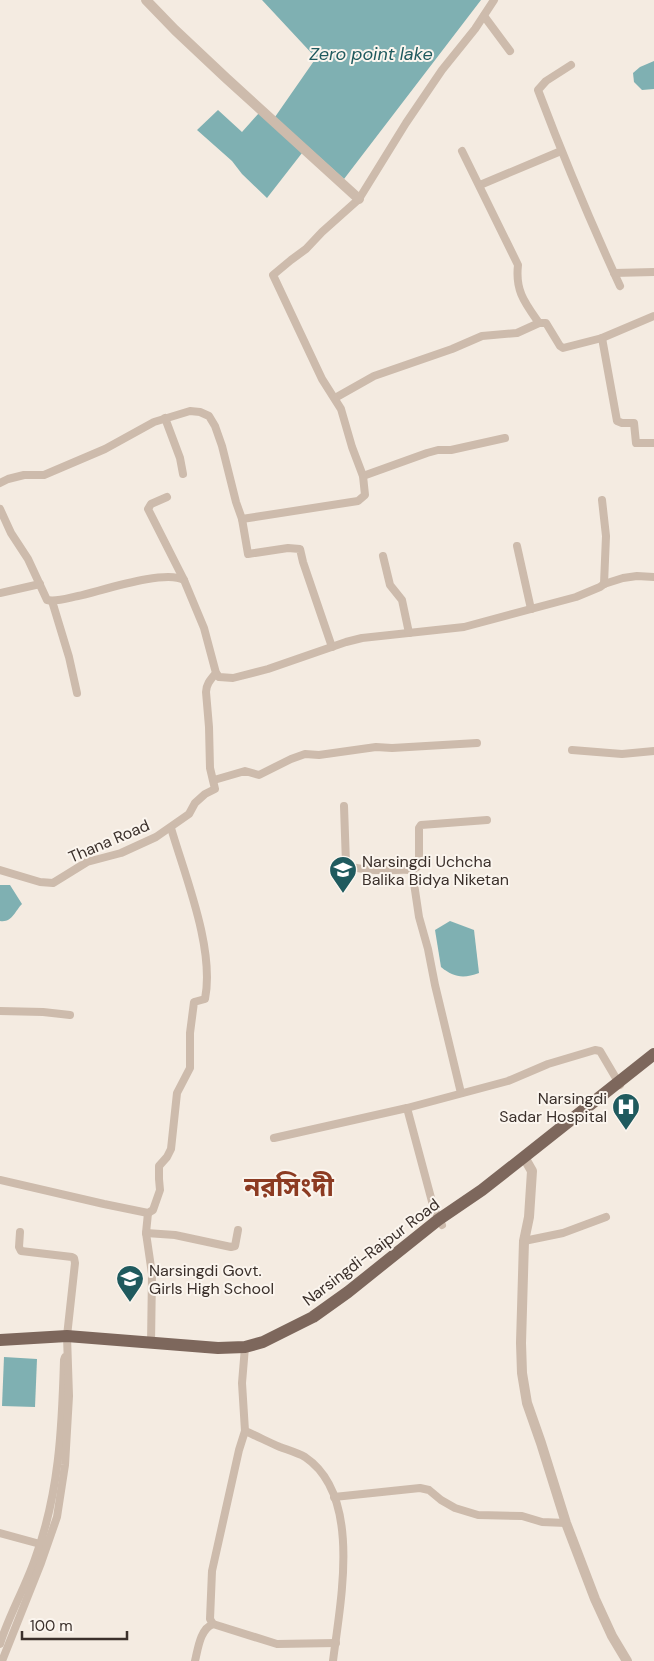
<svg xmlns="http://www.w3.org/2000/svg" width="654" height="1661" font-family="'DM Sans','Noto Sans Bengali',sans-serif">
	<rect width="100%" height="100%" fill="#f4ebe1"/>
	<g fill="#7fb0b2">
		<polygon points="262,0 481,0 344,179 275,117 316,58"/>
		<polygon points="654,61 654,89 642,90 634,82 633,73 640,67"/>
		<polygon points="218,110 242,132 259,113 302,153 267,198 242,174 232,161 197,130"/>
		<path d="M 0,885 L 10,885 L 22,904 C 15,911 12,923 0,921 Z"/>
		<path d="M 450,921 L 474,930 L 479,973 C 463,979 453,977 441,967 L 435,930 Z"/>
		<polygon points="4,1357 37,1359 35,1407 2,1406"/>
	</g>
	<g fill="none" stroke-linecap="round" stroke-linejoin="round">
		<g stroke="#cdbbac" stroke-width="8">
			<polyline points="484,16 510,51"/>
			<path d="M 571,65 L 546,81 L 538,90 C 563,156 590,221 620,286"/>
			<polyline points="480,185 561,151"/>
			<polyline points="614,273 654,272"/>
			<polyline points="539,323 546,323 560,346 563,348 602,338 654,316"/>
			<polyline points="602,338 617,421 622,423 634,423 636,443 654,443"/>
			<path d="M 335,398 L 374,376 L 452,349 L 482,336 L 517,333 L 539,323 C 525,303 515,291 518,265 L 462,151"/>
			<polyline points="165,418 180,458 183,474"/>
			<polyline points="363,476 427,453 438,450 451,450 505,438"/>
			<polyline points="0,483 8,479 24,475 44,475 105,449 154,422 190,411 200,412 209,416 215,426 222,446 236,502 242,519 248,554 288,548 300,549 303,562 332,647"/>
			<polyline points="167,497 151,504 148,509 184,580"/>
			<polyline points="602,500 606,536 604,584"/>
			<path d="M 0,509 L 11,533 L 28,559 L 47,600 C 57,602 68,598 78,596 C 101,591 165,569 184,580 L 204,628 L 216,673 L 219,677 L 233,678 L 268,669 L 346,642 L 362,638 L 464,627 L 576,597 L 600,587 L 604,584 L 623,578 L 637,576 L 654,577"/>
			<polyline points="242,519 358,501 365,495 363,476 352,447 341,409 322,379 273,275 291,260 306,249 322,232 359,199 406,123 442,70 475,29 494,0"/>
			<polyline points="517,546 531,609"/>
			<polyline points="383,556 390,585 402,600 409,633"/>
			<polyline points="0,593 40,584"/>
			<polyline points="52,601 69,657 77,693"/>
			<polyline points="572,750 622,754 654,751"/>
			<polyline points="214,780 245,771 259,775 291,759 305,754 319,755 376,747 392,748 477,743"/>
			<path d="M 344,806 L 346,864 C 359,873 395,869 412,870 L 419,917 L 428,949 L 435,985 L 461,1093"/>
			<path d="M 0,870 L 40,882 L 53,883 L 87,862 L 121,853 L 156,837 L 189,814 L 195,803 L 205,794 L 215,789 L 210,768 L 209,727 L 206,692 C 206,684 211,679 216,673"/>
			<polyline points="412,870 417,867 419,864 419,828 421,825 487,820"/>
			<polyline points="0,1011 43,1012 70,1015"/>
			<polyline points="407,1108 434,1209 442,1225"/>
			<polyline points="274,1138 407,1108 508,1081 548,1064 595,1050 600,1051 620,1085"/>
			<path d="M 0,1180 L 104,1204 L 148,1213 L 153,1210 L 160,1190 L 159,1179 L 159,1166 L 167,1157 L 171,1149 L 177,1093 L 190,1068 L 190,1033 L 194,1002 L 205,999 C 215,949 185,876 171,828"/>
			<polyline points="148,1213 146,1233 152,1274 151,1344"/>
			<polyline points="146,1233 175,1235 231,1247 235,1246 238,1230"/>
			<polyline points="524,1241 563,1233 606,1217"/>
			<path d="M 245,1347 L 242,1383 L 245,1431 C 257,1436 268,1442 280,1447 C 288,1450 298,1453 305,1457 C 363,1496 340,1603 333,1661"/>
			<polyline points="334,1497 420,1488 429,1490 441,1500 455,1508 478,1515 522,1516 542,1522 566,1523"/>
			<polyline points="0,1533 40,1544"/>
			<polyline points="213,1624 277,1644 336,1643"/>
			<path d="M 0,1644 C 9,1615 25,1588 35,1559 C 59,1494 62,1429 64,1360 L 65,1357"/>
			<polyline points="2,1661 41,1563 57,1517 65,1465 69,1396 67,1336 75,1263 74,1258 72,1257 21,1251 19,1247 20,1232"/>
			<path d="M 195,1661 C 198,1649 200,1629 213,1624 L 210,1619 L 212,1571 L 239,1450 L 245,1431"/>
		</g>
		<g stroke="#cdbbac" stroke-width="10">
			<polyline points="146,0 175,30 226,78 359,199"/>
			<polyline points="524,1157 532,1171 529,1217 524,1241 521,1343 522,1373 527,1403 541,1443 566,1523 595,1599 612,1636 627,1661"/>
		</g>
		<polyline stroke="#7d675c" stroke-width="12" points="0,1340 67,1336 218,1348 245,1347 263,1342 313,1317 348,1292 438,1220 482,1190 524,1157 654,1054"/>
	</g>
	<defs>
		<symbol id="school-pin" viewBox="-11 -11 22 30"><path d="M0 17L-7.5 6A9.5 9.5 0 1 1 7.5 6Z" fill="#1f5a5e" stroke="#fbf5ee"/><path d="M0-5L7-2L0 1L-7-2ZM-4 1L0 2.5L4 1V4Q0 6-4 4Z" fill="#fff"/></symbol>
		<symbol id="hospital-pin" viewBox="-11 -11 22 30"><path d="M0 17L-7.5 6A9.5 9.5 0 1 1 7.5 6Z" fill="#1f5a5e" stroke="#fbf5ee"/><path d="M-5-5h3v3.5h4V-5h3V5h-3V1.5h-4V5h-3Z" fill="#fff"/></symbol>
	</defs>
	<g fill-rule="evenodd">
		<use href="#school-pin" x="327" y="854" width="32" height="43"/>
		<use href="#hospital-pin" x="610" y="1091" width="32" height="43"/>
		<use href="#school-pin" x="114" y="1263" width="32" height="43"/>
	</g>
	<g text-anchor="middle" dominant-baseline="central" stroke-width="4" stroke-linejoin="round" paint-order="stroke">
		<g font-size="16" fill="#3b302b" stroke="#fbf5ee">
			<text transform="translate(109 841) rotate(-23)">Thana Road</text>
			<text transform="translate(371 1252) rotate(-37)">Narsingdi-Raipur Road</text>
		</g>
		<g font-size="16" fill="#3b302b" stroke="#fbf5ee" text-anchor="start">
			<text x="362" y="861">Narsingdi Uchcha<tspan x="362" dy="18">Balika Bidya Niketan</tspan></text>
			<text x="607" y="1098" text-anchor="end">Narsingdi<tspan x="607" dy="18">Sadar Hospital</tspan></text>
			<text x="149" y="1270">Narsingdi Govt.<tspan x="149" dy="18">Girls High School</tspan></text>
		</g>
		<g font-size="18" font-style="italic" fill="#1f5a5e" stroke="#fbf5ee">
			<text x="371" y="54">Zero point lake</text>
		</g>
		<g font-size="26" font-weight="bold" fill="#8c3b22" stroke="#fbf5ee">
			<text x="289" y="1187">নরসিংদী</text>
		</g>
	</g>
	<path d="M22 1631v8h105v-8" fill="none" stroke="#3b302b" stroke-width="2.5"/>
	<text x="30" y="1631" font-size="15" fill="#3b302b" stroke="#fbf5ee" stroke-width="4" paint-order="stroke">100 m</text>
</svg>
